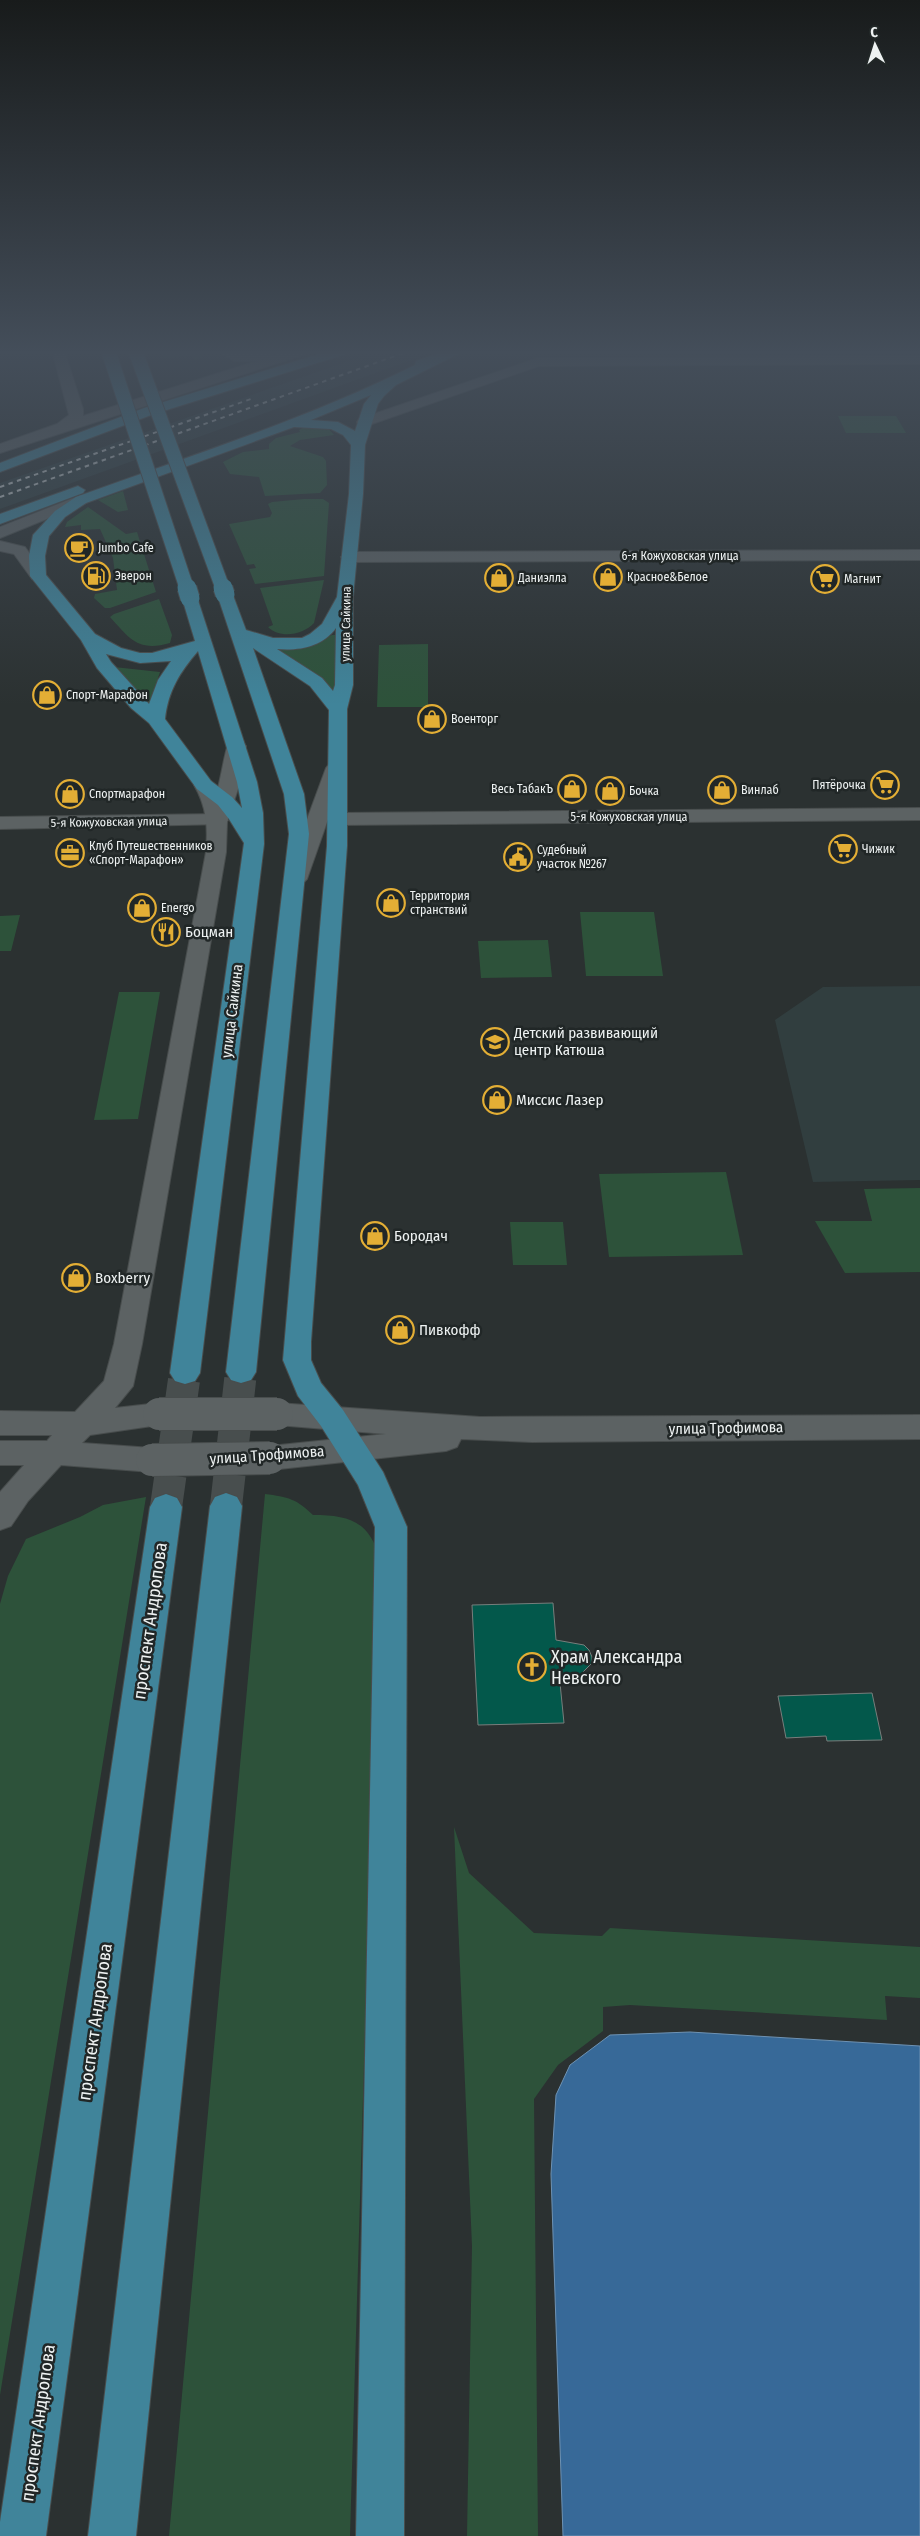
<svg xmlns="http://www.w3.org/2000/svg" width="920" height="2536" font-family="'Fira Sans Condensed',sans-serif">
	<rect width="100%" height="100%" fill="#2b3131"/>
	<g fill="#313e3f">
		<polygon points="380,350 439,350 0,509 0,483"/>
		<polygon points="920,986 920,1180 813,1182 775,1020 823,987"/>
	</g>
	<g fill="#2d523a">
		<polygon points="160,350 200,350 202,357 195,360 192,356 164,358"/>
		<polygon points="838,416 896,416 906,433 846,433"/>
		<polygon points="304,427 328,428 334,435 300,440 290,446 323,457 326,461 327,485 320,493 265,496 259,477 230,474 223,462 243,452 269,449 269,444 276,438 300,432 299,430"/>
		<polygon points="123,491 128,510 118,512 98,500"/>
		<polygon points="304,499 323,499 329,503 324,576 255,584 249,569 256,568 254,564 247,565 229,524 270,517 272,513 268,504 272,502"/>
		<polygon points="88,507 126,534 137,532 156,592 110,608 105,608 94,598 95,594 117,590 113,558 100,529 81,530 81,525 65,527 67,522"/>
		<path d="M 324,580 L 314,623 C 303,635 280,639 268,627 L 273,625 L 260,588 Z"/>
		<path d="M 159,599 L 172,635 L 170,643 C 138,652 130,639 110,617 L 114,614 Z"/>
		<polygon points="332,635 337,635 337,689 334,690 278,650 309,645"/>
		<polygon points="428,644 428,707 377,707 379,645"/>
		<polygon points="114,667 160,672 150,703 148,704"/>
		<polygon points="580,912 654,912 663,976 586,976"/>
		<polygon points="20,915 11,951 0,951 0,916"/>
		<polygon points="548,940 552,977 481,978 478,941"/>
		<polygon points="119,992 160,992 138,1119 94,1120"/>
		<polygon points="726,1172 743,1255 609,1257 599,1174"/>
		<polygon points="920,1188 920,1272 845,1273 815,1221 872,1221 864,1189"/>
		<polygon points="510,1222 563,1222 567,1265 513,1265"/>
		<path d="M 265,1494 C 288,1497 297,1499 313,1515 C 348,1515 370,1521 379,1558 L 350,2536 L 169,2536 Z"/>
		<polygon points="146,1497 0,2395 0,1604 8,1576 26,1539 80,1517 103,1505"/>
		<polygon points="454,1827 469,1873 534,1933 602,1936 610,1928 920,1947 920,1998 885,1996 887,2020 630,2005 603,2007 603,2031 558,2065 534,2099 538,2536 467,2536 472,2246"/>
	</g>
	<polygon fill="#376998" stroke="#6e92b3" points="690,2032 920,2046 920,2536 563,2536 551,2174 556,2095 570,2065 610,2035"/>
	<g fill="#03584b" stroke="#787e7c">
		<polygon points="553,1603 556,1640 584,1645 589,1650 592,1657 592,1663 580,1675 560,1683 564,1723 478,1725 472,1605"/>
		<polygon points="872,1693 882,1740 827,1741 826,1736 786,1738 778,1696"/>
	</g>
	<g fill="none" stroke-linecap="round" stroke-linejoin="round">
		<g stroke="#484e4e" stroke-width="32" stroke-dasharray="32 16" stroke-linecap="butt">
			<polyline points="226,1506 241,1372"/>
			<polyline points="166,1507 185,1373"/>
		</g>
		<defs>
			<g id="street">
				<polygon points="920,550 920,560 349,562 341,557 349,552"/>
				<polygon points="336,762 343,764 346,768 307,879 303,883 296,885 289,883 285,879 326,768 329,764"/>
				<polygon points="920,808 920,820 338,825 331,823 328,819 331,815 338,813"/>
				<polygon points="218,814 225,816 228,820 225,824 0,829 0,817"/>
			</g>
			<g id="secondary">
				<path d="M 52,350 L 64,350 L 83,409 L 83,416 L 257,361 L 234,361 L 216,350 C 225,350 231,351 240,354 C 250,356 263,349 272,356 L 292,350 L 311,350 L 309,353 L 0,453 L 0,444 L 57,424 L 69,415 Z"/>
				<polygon points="920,356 920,364 539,366 369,425 359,425 357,422 359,419 538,358"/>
				<polygon points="81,495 86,497 89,500 86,503 0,538 0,527"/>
				<polygon points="0,541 25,547 46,576 44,579 32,579 14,554 0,551"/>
				<path d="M 236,740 L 243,742 L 246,746 L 243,774 L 227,822 L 226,852 L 142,1344 L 133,1386 L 115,1408 L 159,1403 L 170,1406 L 174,1414 L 170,1422 L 159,1425 L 90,1435 L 82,1443 L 152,1448 L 163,1451 L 167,1460 L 163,1469 L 152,1472 L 61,1465 L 28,1501 L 11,1526 L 0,1530 L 0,1492 L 24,1465 L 0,1465 L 0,1441 L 47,1441 L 52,1435 L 0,1435 L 0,1411 L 75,1412 L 104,1381 L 114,1344 L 206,852 C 208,827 207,807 194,785 L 197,781 L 211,781 L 217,791 C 221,779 225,749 229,742 Z"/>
				<polygon points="277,1403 480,1417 920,1415 920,1439 532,1442 461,1439 457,1447 446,1451 270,1470 259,1467 255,1458 259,1449 270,1446 386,1434 277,1425 266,1422 262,1414 266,1406"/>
			</g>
			<g id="primary">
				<polygon points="332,350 351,350 349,353 154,414 0,472 0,463 144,408"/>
				<path d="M 448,350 L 466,350 L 396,385 L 384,396 L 378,404 L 365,445 L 363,494 L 353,597 L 353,685 L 347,709 L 347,846 L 311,1342 L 311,1360 L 321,1383 L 343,1410 L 383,1472 L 407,1527 L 404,2536 L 356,2536 L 375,1527 L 358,1485 L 321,1426 L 298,1396 L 283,1360 L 327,846 L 329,710 L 310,686 L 253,648 L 304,794 L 309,834 L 256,1372 L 251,1380 L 241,1383 L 231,1380 L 226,1372 L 289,834 L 284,794 L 217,594 L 219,590 L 231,590 L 246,630 L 273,638 L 302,638 L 310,634 L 322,624 L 337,597 L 349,494 L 351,445 L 343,435 L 331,429 L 294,427 L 86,503 L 65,517 L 49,536 L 45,556 L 46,575 L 95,634 L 121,648 L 140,653 L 152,653 L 195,641 L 182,598 L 190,593 L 196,594 L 257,782 L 263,813 L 264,844 L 200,1373 L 195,1381 L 185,1384 L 175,1381 L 170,1373 L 244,843 L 229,819 L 218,805 L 197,789 L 149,723 L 131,708 L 97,668 L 81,640 L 30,576 L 29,556 L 33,535 L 55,511 L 76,497 C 189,456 307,419 415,365 L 416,361 ZM 371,395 L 364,404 L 355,431 L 338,422 L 311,420 ZM 336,628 L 335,685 L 333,691 L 322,678 L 277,649 C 299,651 322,647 336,628 ZM 198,651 L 237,782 L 242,808 L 232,797 L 211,781 L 165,719 C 168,691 180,672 198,651 ZM 106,654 L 140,663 L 171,661 L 158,680 L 149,704 L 111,662 Z"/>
				<polygon points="78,486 85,490 83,493 0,524 0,514"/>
				<polygon points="226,1493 237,1497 242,1506 136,2536 88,2536 210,1506 215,1497"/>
				<polygon points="166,1494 177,1498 182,1507 46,2536 0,2536 0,2522 150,1507 155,1498"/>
			</g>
		</defs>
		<use href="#street" stroke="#484d4d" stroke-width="2"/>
		<use href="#secondary" stroke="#484d4d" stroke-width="2"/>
		<use href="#primary" stroke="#484d4d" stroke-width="2"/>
		<use href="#street" fill="#5c6263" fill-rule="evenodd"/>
		<use href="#secondary" fill="#5c6263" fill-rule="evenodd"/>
		<use href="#primary" fill="#40849a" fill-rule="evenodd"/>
		<g stroke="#c3c8c8" stroke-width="2" stroke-dasharray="4.5 4.5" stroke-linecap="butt">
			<polyline points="0,487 251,399"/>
			<polyline points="0,497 412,350"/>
		</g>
		<defs>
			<g id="secondary-bridge">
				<polyline points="159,1414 277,1414"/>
				<polyline points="152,1460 270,1458"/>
			</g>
			<g id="primary-bridge-far1">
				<polyline points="108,350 187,589"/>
				<polyline points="135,350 223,589"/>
			</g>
			<g id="primary-bridge">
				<polyline points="187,588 190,598"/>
				<polyline points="223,588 225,594"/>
			</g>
		</defs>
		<use href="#secondary-bridge" stroke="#484d4d" stroke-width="34" stroke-linecap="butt"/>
		<use href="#primary-bridge-far1" stroke="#484d4d" stroke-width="16" stroke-linecap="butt"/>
		<use href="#primary-bridge" stroke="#484d4d" stroke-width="21" stroke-linecap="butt"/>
		<use href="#secondary-bridge" stroke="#5c6263" stroke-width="32"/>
		<use href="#primary-bridge-far1" stroke="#40849a" stroke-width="14"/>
		<use href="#primary-bridge" stroke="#40849a" stroke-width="19"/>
	</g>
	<linearGradient id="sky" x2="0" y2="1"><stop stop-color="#181b1b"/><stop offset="0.5" stop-color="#444e5a"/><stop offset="1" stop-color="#444e5a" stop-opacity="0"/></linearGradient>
	<rect width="920" height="705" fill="url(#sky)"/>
	<defs>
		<symbol id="cafe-ring" viewBox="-11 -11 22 22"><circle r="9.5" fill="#212727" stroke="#e3ae35" stroke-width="1.5"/><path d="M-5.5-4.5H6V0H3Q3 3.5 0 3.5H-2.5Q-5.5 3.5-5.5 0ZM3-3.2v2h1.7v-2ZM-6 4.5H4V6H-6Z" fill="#e3ae35"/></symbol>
		<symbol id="fuel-ring" viewBox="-11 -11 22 22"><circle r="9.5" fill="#212727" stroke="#e3ae35" stroke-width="1.5"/><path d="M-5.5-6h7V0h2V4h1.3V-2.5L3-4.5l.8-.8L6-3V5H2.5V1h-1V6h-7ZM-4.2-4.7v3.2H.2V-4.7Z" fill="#e3ae35"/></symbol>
		<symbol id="shop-ring" viewBox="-11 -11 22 22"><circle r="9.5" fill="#212727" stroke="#e3ae35" stroke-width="1.5"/><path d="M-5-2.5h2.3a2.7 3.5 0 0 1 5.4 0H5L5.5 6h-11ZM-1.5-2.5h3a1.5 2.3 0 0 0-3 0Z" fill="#e3ae35"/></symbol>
		<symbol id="supermarket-ring" viewBox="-11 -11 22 22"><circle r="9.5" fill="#212727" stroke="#e3ae35" stroke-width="1.5"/><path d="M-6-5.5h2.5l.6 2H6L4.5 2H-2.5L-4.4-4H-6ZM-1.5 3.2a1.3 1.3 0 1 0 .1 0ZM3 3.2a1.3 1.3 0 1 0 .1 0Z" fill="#e3ae35"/></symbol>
		<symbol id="office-ring" viewBox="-11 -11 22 22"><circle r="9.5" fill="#212727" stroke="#e3ae35" stroke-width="1.5"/><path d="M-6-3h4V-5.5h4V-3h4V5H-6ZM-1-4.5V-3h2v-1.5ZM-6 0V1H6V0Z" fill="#e3ae35"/></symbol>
		<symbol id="civic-ring" viewBox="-11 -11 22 22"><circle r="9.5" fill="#212727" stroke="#e3ae35" stroke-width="1.5"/><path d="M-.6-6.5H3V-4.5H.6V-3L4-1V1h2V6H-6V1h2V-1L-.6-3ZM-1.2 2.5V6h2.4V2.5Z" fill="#e3ae35"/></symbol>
		<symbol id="restaurant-ring" viewBox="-11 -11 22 22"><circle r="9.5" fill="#212727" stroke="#e3ae35" stroke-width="1.5"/><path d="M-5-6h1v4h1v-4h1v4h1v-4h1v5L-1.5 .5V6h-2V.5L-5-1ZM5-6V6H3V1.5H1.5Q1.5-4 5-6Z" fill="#e3ae35"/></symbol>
		<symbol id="school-ring" viewBox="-11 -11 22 22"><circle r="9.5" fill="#212727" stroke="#e3ae35" stroke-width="1.5"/><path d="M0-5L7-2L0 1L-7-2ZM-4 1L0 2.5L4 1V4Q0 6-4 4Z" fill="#e3ae35"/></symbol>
		<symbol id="church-ring" viewBox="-11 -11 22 22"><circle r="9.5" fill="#212727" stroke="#e3ae35" stroke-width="1.5"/><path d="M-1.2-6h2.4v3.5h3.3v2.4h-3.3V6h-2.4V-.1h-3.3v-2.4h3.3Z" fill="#e3ae35"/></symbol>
	</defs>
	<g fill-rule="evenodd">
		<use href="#cafe-ring" x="63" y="532" width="32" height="32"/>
		<use href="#fuel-ring" x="80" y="560" width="32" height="32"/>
		<use href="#shop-ring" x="592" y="561" width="32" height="32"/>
		<use href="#shop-ring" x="483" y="562" width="32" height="32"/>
		<use href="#supermarket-ring" x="809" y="563" width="32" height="32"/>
		<use href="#shop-ring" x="31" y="679" width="32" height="32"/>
		<use href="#shop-ring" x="416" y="703" width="32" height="32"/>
		<use href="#supermarket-ring" x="869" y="769" width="32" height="32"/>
		<use href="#shop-ring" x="556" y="773" width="32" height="32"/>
		<use href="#shop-ring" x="706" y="774" width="32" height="32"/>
		<use href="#shop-ring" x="594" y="775" width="32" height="32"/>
		<use href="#shop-ring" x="54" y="778" width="32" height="32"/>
		<use href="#supermarket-ring" x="827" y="833" width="32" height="32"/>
		<use href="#office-ring" x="54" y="837" width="32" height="32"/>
		<use href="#civic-ring" x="502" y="841" width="32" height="32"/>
		<use href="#shop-ring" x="375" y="887" width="32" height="32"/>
		<use href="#shop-ring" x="126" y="892" width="32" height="32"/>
		<use href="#restaurant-ring" x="150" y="916" width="32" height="32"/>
		<use href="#school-ring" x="479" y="1026" width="32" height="32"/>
		<use href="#shop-ring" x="481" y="1084" width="32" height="32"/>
		<use href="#shop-ring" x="359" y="1220" width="32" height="32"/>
		<use href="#shop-ring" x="60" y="1262" width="32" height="32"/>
		<use href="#shop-ring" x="384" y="1314" width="32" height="32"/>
		<use href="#church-ring" x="516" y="1651" width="32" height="32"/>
	</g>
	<g text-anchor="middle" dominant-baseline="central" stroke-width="5" stroke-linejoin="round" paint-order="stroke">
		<g font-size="12" fill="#eef2f2" stroke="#212727" text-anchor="start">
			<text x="98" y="548">Jumbo Cafe</text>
			<text x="115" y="576">Эверон</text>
			<text x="627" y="577">Красное&amp;Белое</text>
			<text x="518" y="578">Даниэлла</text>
			<text x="844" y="579">Магнит</text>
			<text x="66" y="695">Спорт-Марафон</text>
			<text x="451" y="719">Военторг</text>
			<text x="866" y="785" text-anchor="end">Пятёрочка</text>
			<text x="553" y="789" text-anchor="end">Весь ТабакЪ</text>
			<text x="741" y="790">Винлаб</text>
			<text x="629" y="791">Бочка</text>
			<text x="89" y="794">Спортмарафон</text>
			<text x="89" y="846">Клуб Путешественников<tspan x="89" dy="14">«Спорт-Марафон»</tspan></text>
			<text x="862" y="849">Чижик</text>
			<text x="537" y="850">Судебный<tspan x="537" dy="14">участок №267</tspan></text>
			<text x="410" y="896">Территория<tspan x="410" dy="14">странствий</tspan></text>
			<text x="161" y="908">Energo</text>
		</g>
		<g font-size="12" fill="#eef2f2" stroke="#212727">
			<text x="680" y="556">6-я Кожуховская улица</text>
			<text transform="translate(346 624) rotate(-89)">улица Сайкина</text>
			<text x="629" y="817">5-я Кожуховская улица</text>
			<text transform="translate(109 822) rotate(-1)">5-я Кожуховская улица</text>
		</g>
		<g font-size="15" fill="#eef2f2" stroke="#212727" text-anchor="start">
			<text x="185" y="932">Боцман</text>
			<text x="514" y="1033">Детский развивающий<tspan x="514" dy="17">центр Катюша</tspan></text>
			<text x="516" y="1100">Миссис Лазер</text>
			<text x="394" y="1236">Бородач</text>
			<text x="95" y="1278">Boxberry</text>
			<text x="419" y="1330">Пивкофф</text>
		</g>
		<g font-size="15" fill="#eef2f2" stroke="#212727">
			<text transform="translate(232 1011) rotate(-83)">улица Сайкина</text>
			<text transform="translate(726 1428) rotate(-1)">улица Трофимова</text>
			<text transform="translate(267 1455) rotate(-4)">улица Трофимова</text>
		</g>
		<g font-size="18" fill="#eef2f2" stroke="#212727">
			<text transform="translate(150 1621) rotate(-82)">проспект Андропова</text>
			<text transform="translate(95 2022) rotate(-82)">проспект Андропова</text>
			<text transform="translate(38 2423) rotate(-82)">проспект Андропова</text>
		</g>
		<g font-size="18" fill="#eef2f2" stroke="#212727" text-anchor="start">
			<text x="551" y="1657">Храм Александра<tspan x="551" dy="21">Невского</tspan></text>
		</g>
	</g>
	<g transform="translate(875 45) rotate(356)" stroke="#212727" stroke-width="4" paint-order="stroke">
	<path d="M0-4L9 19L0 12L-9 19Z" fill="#eef2f2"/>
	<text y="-8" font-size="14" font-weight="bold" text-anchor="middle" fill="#eef2f2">С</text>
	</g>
</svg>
